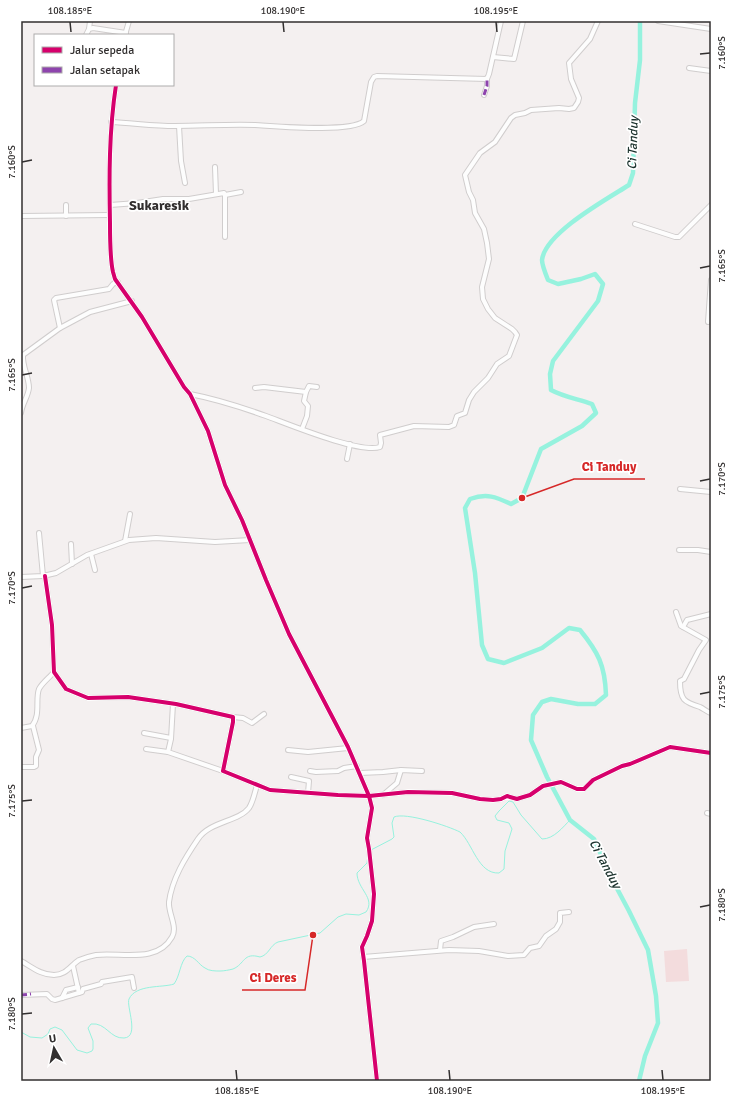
<svg xmlns="http://www.w3.org/2000/svg" width="732" height="1102" font-family="Signika,sans-serif">
	<rect width="100%" height="100%" fill="#f4f0f0"/>
	<polygon fill="#f3dcdd" points="687,949 689,981 666,982 664,951"/>
	<g fill="none" stroke-linecap="round" stroke-linejoin="round">
		<g stroke="#96f2de" stroke-width="1">
			<path d="M 371,850 L 392,839 L 394,837 L 392,823 L 394,817 C 406,812 448,826 460,832 C 473,844 478,874 499,873 L 504,869 L 505,851 L 512,829 L 509,823 L 497,820 L 495,816 L 499,811 L 509,801 L 513,802 L 521,815 L 542,839 C 554,839 563,827 570,820"/>
			<path d="M 21,1032 L 30,1037 L 42,1038 L 48,1034 L 50,1029 L 55,1027 L 62,1030 L 77,1050 L 87,1053 L 92,1051 L 93,1049 L 93,1041 L 88,1028 L 91,1024 C 106,1022 110,1039 124,1038 C 140,1037 126,1006 129,999 C 136,984 162,988 174,984 C 180,976 180,962 187,956 C 195,956 199,965 205,968 C 209,971 215,971 220,971 C 224,971 229,970 233,969 C 245,964 243,952 260,957 C 269,955 270,945 278,942 L 320,933 L 338,917 L 346,914 L 359,915 L 366,912 C 376,898 357,889 357,873 L 367,863 L 368,854"/>
		</g>
		<path stroke="#96f2de" stroke-width="4.5" d="M 639,1081 L 645,1056 L 658,1023 L 656,996 L 648,950 L 629,911 L 613,881 L 594,839 L 570,820 L 547,777 L 531,740 L 533,715 L 542,702 L 551,699 L 578,704 L 595,704 L 606,695 C 605,665 598,652 580,630 L 569,628 L 542,648 L 504,663 L 488,659 L 482,645 L 475,573 L 465,508 L 470,499 C 487,493 496,497 511,504 L 522,498 L 541,449 L 582,426 L 596,413 L 592,404 C 578,399 564,397 551,390 L 550,374 L 553,361 L 598,301 L 603,284 L 595,274 L 581,279 L 558,284 L 548,280 C 546,275 542,265 542,260 C 545,233 607,199 629,185 L 633,173 L 635,103 L 640,60 L 640,21"/>
		<defs>
			<g id="minor">
				<polyline points="658,21 711,29"/>
				<polyline points="89,29 90,21"/>
				<polyline points="86,35 89,29 93,28 126,33"/>
				<polyline points="125,35 129,21"/>
				<polyline points="493,57 514,59 523,21"/>
				<polyline points="689,68 711,71"/>
				<path d="M 116,85 C 109,131 109,177 110,223 C 110,237 110,259 113,272 L 115,279 L 142,317 L 184,387 L 190,394 L 208,431 L 225,485 L 242,520 L 266,580 L 289,634 L 348,747 L 369,796 L 372,808 L 367,838 L 369,849 L 374,894 L 372,921 L 367,936 L 362,947 L 364,961 L 377,1081"/>
				<polyline points="484,95 487,86 487,78"/>
				<path d="M 111,122 C 133,123 154,126 175,126 C 202,126 228,124 255,125 C 275,126 351,133 364,121 L 371,82 L 374,77 L 377,76 L 487,79 L 489,74 L 501,21"/>
				<polyline points="179,126 181,161 185,183"/>
				<polyline points="215,167 216,194"/>
				<polyline points="225,195 241,192"/>
				<polyline points="110,205 137,203 163,199 189,199 224,193 225,195 225,237"/>
				<polyline points="21,216 110,215"/>
				<polyline points="66,216 66,205"/>
				<polyline points="635,224 675,237 679,237 711,205"/>
				<polyline points="708,322 711,280"/>
				<polyline points="60,328 54,300 56,298 109,289 113,284 118,282"/>
				<polyline points="255,388 264,387 306,392"/>
				<path d="M 190,394 C 216,399 241,407 266,416 C 288,424 360,454 380,447 L 381,443 L 380,435 L 414,426 L 449,427 L 454,425 L 457,416 L 465,413 L 469,400 L 474,392 L 488,378 L 497,364 L 509,356 L 517,335 L 515,332 L 512,329 L 495,318 L 488,309 L 483,299 L 482,287 L 489,259 L 487,243 L 484,229 L 475,213 L 473,200 L 469,192 L 465,175 L 480,153 L 495,142 L 511,118 L 515,115 L 525,113 L 531,110 L 559,108 L 569,109 L 574,108 L 578,102 L 579,98 L 571,79 L 569,63 L 590,39 L 598,21"/>
				<path d="M 21,413 C 22,404 28,397 29,388 C 29,377 22,366 23,355 L 60,328 L 90,312 L 132,301"/>
				<polyline points="302,429 307,416 308,406 304,401 306,392 309,386 317,387"/>
				<polyline points="347,459 350,444"/>
				<polyline points="680,489 711,492"/>
				<polyline points="39,533 43,576"/>
				<polyline points="125,541 130,514"/>
				<polyline points="71,544 72,564"/>
				<polyline points="679,550 698,550 711,552"/>
				<polyline points="91,554 95,570"/>
				<polyline points="45,576 52,625 54,672 66,689 88,698 128,697 176,704 233,717 233,722 223,771 270,790 338,795 369,796 408,792 452,793 480,799 493,800 501,799 507,796 517,799 520,798 530,795 543,786 561,782 577,789 584,789 593,780 622,766 630,764 670,747 711,753"/>
				<polyline points="21,577 43,576 56,573 87,555 129,540 156,538 215,542 250,540"/>
				<path d="M 676,612 L 681,626 L 706,640 L 699,650 L 684,679 L 680,681 C 680,700 684,702 700,707 C 704,709 707,712 711,713"/>
				<polyline points="683,627 687,620 711,614"/>
				<polyline points="173,704 171,739 168,752 223,771"/>
				<polyline points="233,717 243,718 252,723 264,714"/>
				<path d="M 21,728 L 32,726 C 41,715 35,699 39,689 C 42,683 50,677 54,672"/>
				<polyline points="144,733 171,738"/>
				<polyline points="146,749 168,752"/>
				<polyline points="288,750 308,752 348,748"/>
				<polyline points="21,767 34,767 36,766 36,757 39,750 33,726"/>
				<polyline points="310,771 316,772 338,771 344,768 357,766"/>
				<polyline points="360,773 383,772 401,770 422,771"/>
				<polyline points="291,777 309,781 308,793"/>
				<polyline points="383,795 397,783 401,770"/>
				<polyline points="707,813 711,814"/>
				<polyline points="440,950 441,941 453,937 474,927 494,924"/>
				<polyline points="363,957 449,950 479,951 508,956 524,955 530,948 539,946 546,936 556,929 560,922 560,913 569,912"/>
				<path d="M 21,961 C 32,967 41,975 54,975 C 66,975 70,966 79,960 C 84,958 91,956 96,955 C 121,952 157,964 172,937 C 178,927 168,913 169,902 C 172,879 185,858 198,839 C 210,821 238,822 249,808 C 253,802 255,792 257,785"/>
				<polyline points="73,966 79,993"/>
				<polyline points="21,995 47,994 52,999 55,1000 82,992 83,989 101,984 102,982 132,977 134,988"/>
				<polyline points="62,998 66,990 78,987"/>
			</g>
		</defs>
		<use href="#minor" stroke="#d0cdcd" stroke-width="6"/>
		<use href="#minor" stroke="#fdfdfd" stroke-width="4"/>
		<g stroke="#8e44ad" stroke-width="3" stroke-dasharray="6 3" stroke-linecap="butt">
			<polyline points="484,95 487,86 487,78"/>
			<polyline points="21,995 31,994"/>
		</g>
		<defs>
			<g id="cycleway">
				<path d="M 116,85 C 109,131 109,177 110,223 C 110,237 110,259 113,272 L 115,279 L 142,317 L 184,387 L 190,394 L 208,431 L 225,485 L 242,520 L 266,580 L 289,634 L 348,747 L 369,796 L 372,808 L 367,838 L 369,849 L 374,894 L 372,921 L 367,936 L 362,947 L 364,961 L 377,1081"/>
				<polyline points="45,576 52,625 54,672 66,689 88,698 128,697 176,704 233,717 233,722 223,771 270,790 338,795 369,796 408,792 452,793 480,799 493,800 501,799 507,796 517,799 520,798 530,795 543,786 561,782 577,789 584,789 593,780 622,766 630,764 670,747 711,753"/>
			</g>
		</defs>
		<use href="#cycleway" stroke="#fff" stroke-width="6"/>
		<use href="#cycleway" stroke="#d6006c" stroke-width="4"/>
	</g>
	<path fill="none" stroke="#322f2f" stroke-width="1.5" d="M 70,22 L 71,32M 283,22 L 284,32M 496,22 L 497,32M 700,54 L 710,53M 22,162 L 32,160M 700,268 L 710,266M 22,375 L 32,373M 700,481 L 710,479M 22,588 L 32,586M 700,694 L 710,692M 22,801 L 32,800M 700,907 L 710,905M 22,1014 L 32,1013M 236,1070 L 237,1080M 449,1070 L 450,1080M 662,1070 L 663,1080"/>
	<g text-anchor="middle" dominant-baseline="central" stroke-width="3.5" stroke-linejoin="round" paint-order="stroke">
		<g font-size="13" font-style="italic" fill="#1c332e" stroke="#fff">
			<text transform="translate(633 143) rotate(-88)">Ci Tanduy</text>
			<text transform="translate(605 864) rotate(62)">Ci Tanduy</text>
		</g>
		<g font-size="14" font-weight="bold" fill="#322f2f" stroke="#fff">
			<text x="159" y="205">Sukaresik</text>
		</g>
	</g>
	<path fill="none" stroke="#d62828" stroke-width="1.5" d="M522 498L574 479H645M313 935L305 990H242"/>
	<g fill="#d62828" stroke="#fff" stroke-width="1.5">
		<circle cx="522" cy="498" r="4"/>
		<circle cx="313" cy="935" r="4"/>
	</g>
	<g font-size="13" text-anchor="middle" font-weight="bold" fill="#d62828" stroke="#fff" stroke-width="3.5" stroke-linejoin="round" paint-order="stroke">
		<text x="609" y="471">Ci Tanduy</text>
		<text x="273" y="982">Ci Deres</text>
	</g>
	<rect width="732" height="1102" fill="none" stroke="#ffffff" stroke-width="44"/>
	<rect x="34" y="34" width="140" height="52" fill="#ffffff" stroke="#adacac"/>
	<rect x="42" y="47" width="20" height="6" fill="#d6006c" stroke="#adacac"/>
	<text x="70" y="54" font-size="12" fill="#322f2f">Jalur sepeda</text>
	<rect x="42" y="67" width="20" height="6" fill="#8e44ad" stroke="#adacac"/>
	<text x="70" y="74" font-size="12" fill="#322f2f">Jalan setapak</text>
	<g transform="translate(54 1048) rotate(351)" stroke="#ffffff" stroke-width="3" paint-order="stroke">
	<path d="M0-3L7 15L0 10L-7 15Z" fill="#322f2f"/>
	<text y="-6" font-size="11" font-weight="bold" text-anchor="middle" fill="#322f2f">U</text>
	</g>
	<rect x="22" y="22" width="688" height="1058" fill="none" stroke="#322f2f" stroke-width="1.5"/>
	<g font-size="10" text-anchor="middle" fill="#322f2f">
		<text x="70" y="14">108.185°E</text>
		<text x="283" y="14">108.190°E</text>
		<text x="496" y="14">108.195°E</text>
		<text transform="translate(721 53) rotate(-90)" y="4">7.160°S</text>
		<text transform="translate(11 162) rotate(-90)" y="4">7.160°S</text>
		<text transform="translate(721 266) rotate(-90)" y="4">7.165°S</text>
		<text transform="translate(11 375) rotate(-90)" y="4">7.165°S</text>
		<text transform="translate(721 479) rotate(-90)" y="4">7.170°S</text>
		<text transform="translate(11 588) rotate(-90)" y="4">7.170°S</text>
		<text transform="translate(721 692) rotate(-90)" y="4">7.175°S</text>
		<text transform="translate(11 801) rotate(-90)" y="4">7.175°S</text>
		<text transform="translate(721 905) rotate(-90)" y="4">7.180°S</text>
		<text transform="translate(11 1014) rotate(-90)" y="4">7.180°S</text>
		<text x="237" y="1094">108.185°E</text>
		<text x="450" y="1094">108.190°E</text>
		<text x="663" y="1094">108.195°E</text>
	</g>
</svg>
